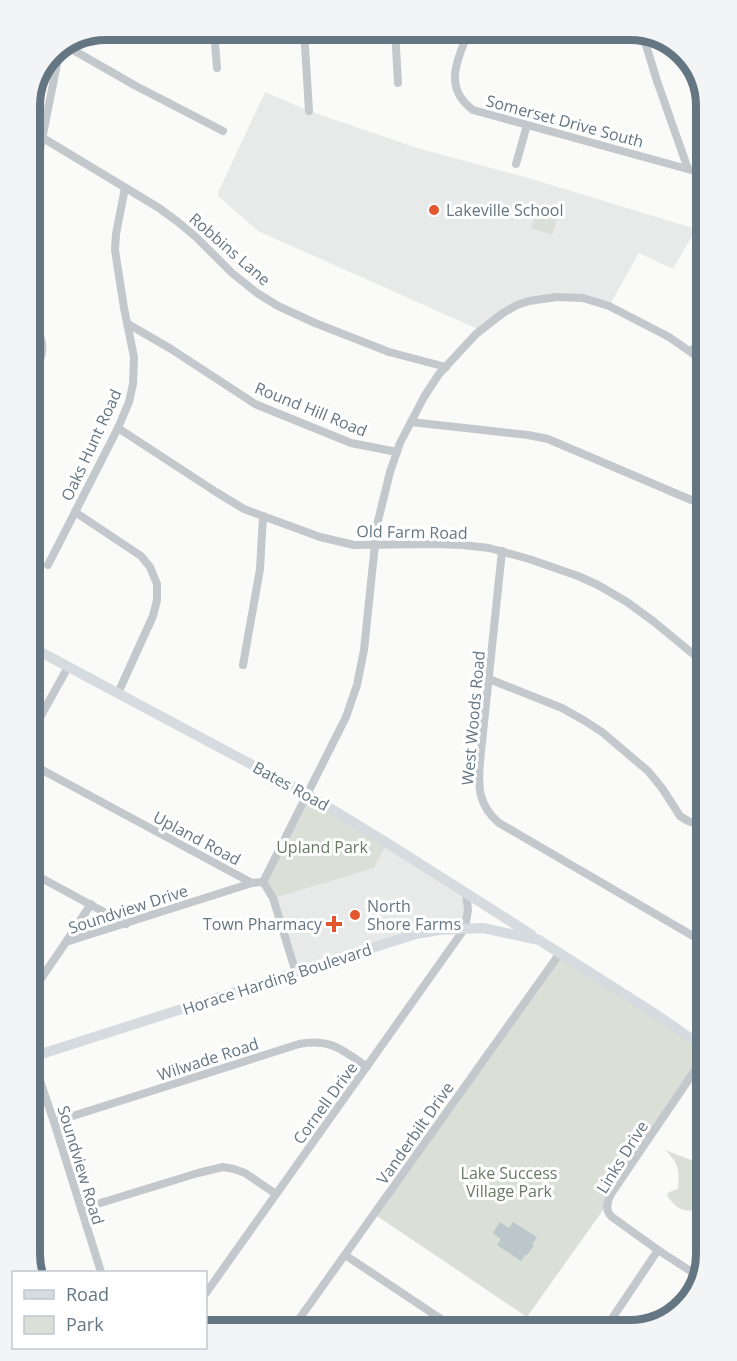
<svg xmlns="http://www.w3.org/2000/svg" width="737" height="1361" font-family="'Open Sans',sans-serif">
	<rect width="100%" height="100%" fill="#fafaf8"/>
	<g fill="#e8e9e9">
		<polygon points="265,92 309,111 417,148 525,177 696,229 673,269 639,253 609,306 583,298 529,301 480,330 258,231 217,195"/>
		<polygon points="386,845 464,895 466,908 464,925 297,972 275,898 374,868"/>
	</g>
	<g fill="#dadfd7">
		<polygon points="538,205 559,212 552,235 531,228 534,219 530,217 532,210 536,211"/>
		<polygon points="308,797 386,845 374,868 275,898 264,881"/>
		<polygon points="560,953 706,1049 608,1203 527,1317 374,1214"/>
		<path d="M 665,1150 L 694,1161 L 707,1164 L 707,1207 C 700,1205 699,1208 692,1210 C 682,1213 672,1204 667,1195 L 669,1192 L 678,1189 C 680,1169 678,1163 665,1150 Z"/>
	</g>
	<polygon fill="#bbc7cb" points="500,1222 509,1228 513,1222 537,1237 532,1244 534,1245 527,1255 525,1255 521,1261 497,1245 501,1239 493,1233"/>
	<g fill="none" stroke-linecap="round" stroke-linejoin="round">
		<g stroke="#c3c8cc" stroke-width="8">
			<polyline points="214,30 217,68"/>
			<polyline points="304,30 309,111"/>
			<polyline points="395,30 398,83"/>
			<path d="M 469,30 C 458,60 442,87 473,110 L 702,173"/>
			<polyline points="570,30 602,35 643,36 649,34"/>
			<polyline points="642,32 657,81 688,169"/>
			<polyline points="66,46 136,86 223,131"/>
			<polyline points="43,138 159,208 178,222 196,237 232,273 257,293 278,306 315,323 389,352 446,367"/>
			<polyline points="516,164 527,125"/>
			<polyline points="31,194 60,49"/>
			<path d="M 31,319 C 48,343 44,355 32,379"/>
			<polyline points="128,324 171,349 255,404 351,443 397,452"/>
			<polyline points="691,351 702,340"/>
			<polyline points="411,422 528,435 548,439 703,505"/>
			<polyline points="118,428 216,492 244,509 320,537 354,545 432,544 463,545 489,548 529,559 578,576 598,585 627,602 653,621 704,663"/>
			<polyline points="75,512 141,556 150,567 157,584 157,600 153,616 118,693"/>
			<path d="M 502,551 L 480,761 C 478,787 478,805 499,823 L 705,943"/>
			<polyline points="48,565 118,428 129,402 133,384 134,357 124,308 115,250 116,234 125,188"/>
			<polyline points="243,665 260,569 263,516"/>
			<polyline points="489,679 562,708 585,721 602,732 648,771 662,788 680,816 688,821 705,827"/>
			<polyline points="33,730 68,667"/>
			<polyline points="33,765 252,883 263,882"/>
			<polyline points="34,874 126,924"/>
			<polyline points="263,882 346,717 357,685 364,650 377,525 390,472 400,443 424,397 439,374 476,334 503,313 517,305 529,301 557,297 583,298 609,306 669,337 702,360"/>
			<polyline points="263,882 273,898 296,973"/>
			<polyline points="66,942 91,904"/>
			<polyline points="34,989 66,942 252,883"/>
			<polyline points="35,1066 54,1122 101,1272"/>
			<path d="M 54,1122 L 299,1044 C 330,1038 343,1050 367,1067"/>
			<polyline points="81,1209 198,1173 223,1167 234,1169 245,1173 276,1194"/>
			<polyline points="345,1255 453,1327"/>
			<path d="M 701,1275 L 692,1272 L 658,1250 L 612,1217 C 605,1211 607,1202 611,1194 L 706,1054"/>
			<polyline points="206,1293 465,928 468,910 466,893"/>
			<polyline points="607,1326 658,1250"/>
			<polyline points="292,1329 560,953"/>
		</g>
		<g stroke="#d6dbdf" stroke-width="10">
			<polyline points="33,648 307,794 392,846 532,935"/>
			<polyline points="35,1056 416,934 439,930 483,928 539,940 657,1015 706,1049"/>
		</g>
	</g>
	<g fill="#e4572e" stroke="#fff" stroke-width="2">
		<circle cx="434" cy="210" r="6"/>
		<circle cx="355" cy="915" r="6"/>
		<path d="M331 915h6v6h6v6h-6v6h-6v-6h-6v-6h6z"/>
	</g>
	<g text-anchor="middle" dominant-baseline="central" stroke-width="6" stroke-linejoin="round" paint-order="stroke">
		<g font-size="16" fill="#657683" stroke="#fff">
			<text transform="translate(565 121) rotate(15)">Somerset Drive South</text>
			<text transform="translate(230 249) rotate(41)">Robbins Lane</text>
			<text transform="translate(311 409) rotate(22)">Round Hill Road</text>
			<text transform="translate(91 445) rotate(-65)">Oaks Hunt Road</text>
			<text transform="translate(412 532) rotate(1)">Old Farm Road</text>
			<text transform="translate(473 718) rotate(-85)">West Woods Road</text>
			<text transform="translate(291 786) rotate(29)">Bates Road</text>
			<text transform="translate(197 838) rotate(28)">Upland Road</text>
			<text transform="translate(128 909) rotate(-18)">Soundview Drive</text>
			<text transform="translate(277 979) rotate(-18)">Horace Harding Boulevard</text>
			<text transform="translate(208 1059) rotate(-18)">Wilwade Road</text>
			<text transform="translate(325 1103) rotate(-54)">Cornell Drive</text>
			<text transform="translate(415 1133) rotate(-55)">Vanderbilt Drive</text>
			<text transform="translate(622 1157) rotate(-58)">Links Drive</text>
			<text transform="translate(81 1165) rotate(73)">Soundview Road</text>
		</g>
		<g font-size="16" fill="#657683" stroke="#fff" text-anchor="start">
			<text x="446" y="210">Lakeville School</text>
			<text x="367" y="906">North<tspan x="367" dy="18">Shore Farms</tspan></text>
			<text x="322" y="924" text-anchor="end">Town Pharmacy</text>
		</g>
		<g font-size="16" fill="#687a64" stroke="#fff">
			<text x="322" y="847">Upland Park</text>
			<text x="509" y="1173">Lake Success<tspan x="509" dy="18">Village Park</tspan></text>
		</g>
	</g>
	<path d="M0 0H737V1361H0ZM106 40H630A66 66 0 0 1 696 106V1254A66 66 0 0 1 630 1320H106A66 66 0 0 1 40 1254V106A66 66 0 0 1 106 40Z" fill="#f3f4f5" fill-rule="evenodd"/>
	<path fill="none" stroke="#657683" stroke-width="8" d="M106 40H630A66 66 0 0 1 696 106V1254A66 66 0 0 1 630 1320H106A66 66 0 0 1 40 1254V106A66 66 0 0 1 106 40Z"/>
	<rect x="12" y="1271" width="195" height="78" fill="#ffffff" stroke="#c1c8cd" stroke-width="1.5"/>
	<rect x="24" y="1290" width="30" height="9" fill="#d6dbdf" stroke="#c1c8cd" stroke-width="1.5"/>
	<text x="66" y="1301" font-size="18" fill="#657683">Road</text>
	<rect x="24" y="1316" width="30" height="18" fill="#dadfd7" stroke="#c1c8cd" stroke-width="1.5"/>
	<text x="66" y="1331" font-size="18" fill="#657683">Park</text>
</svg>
